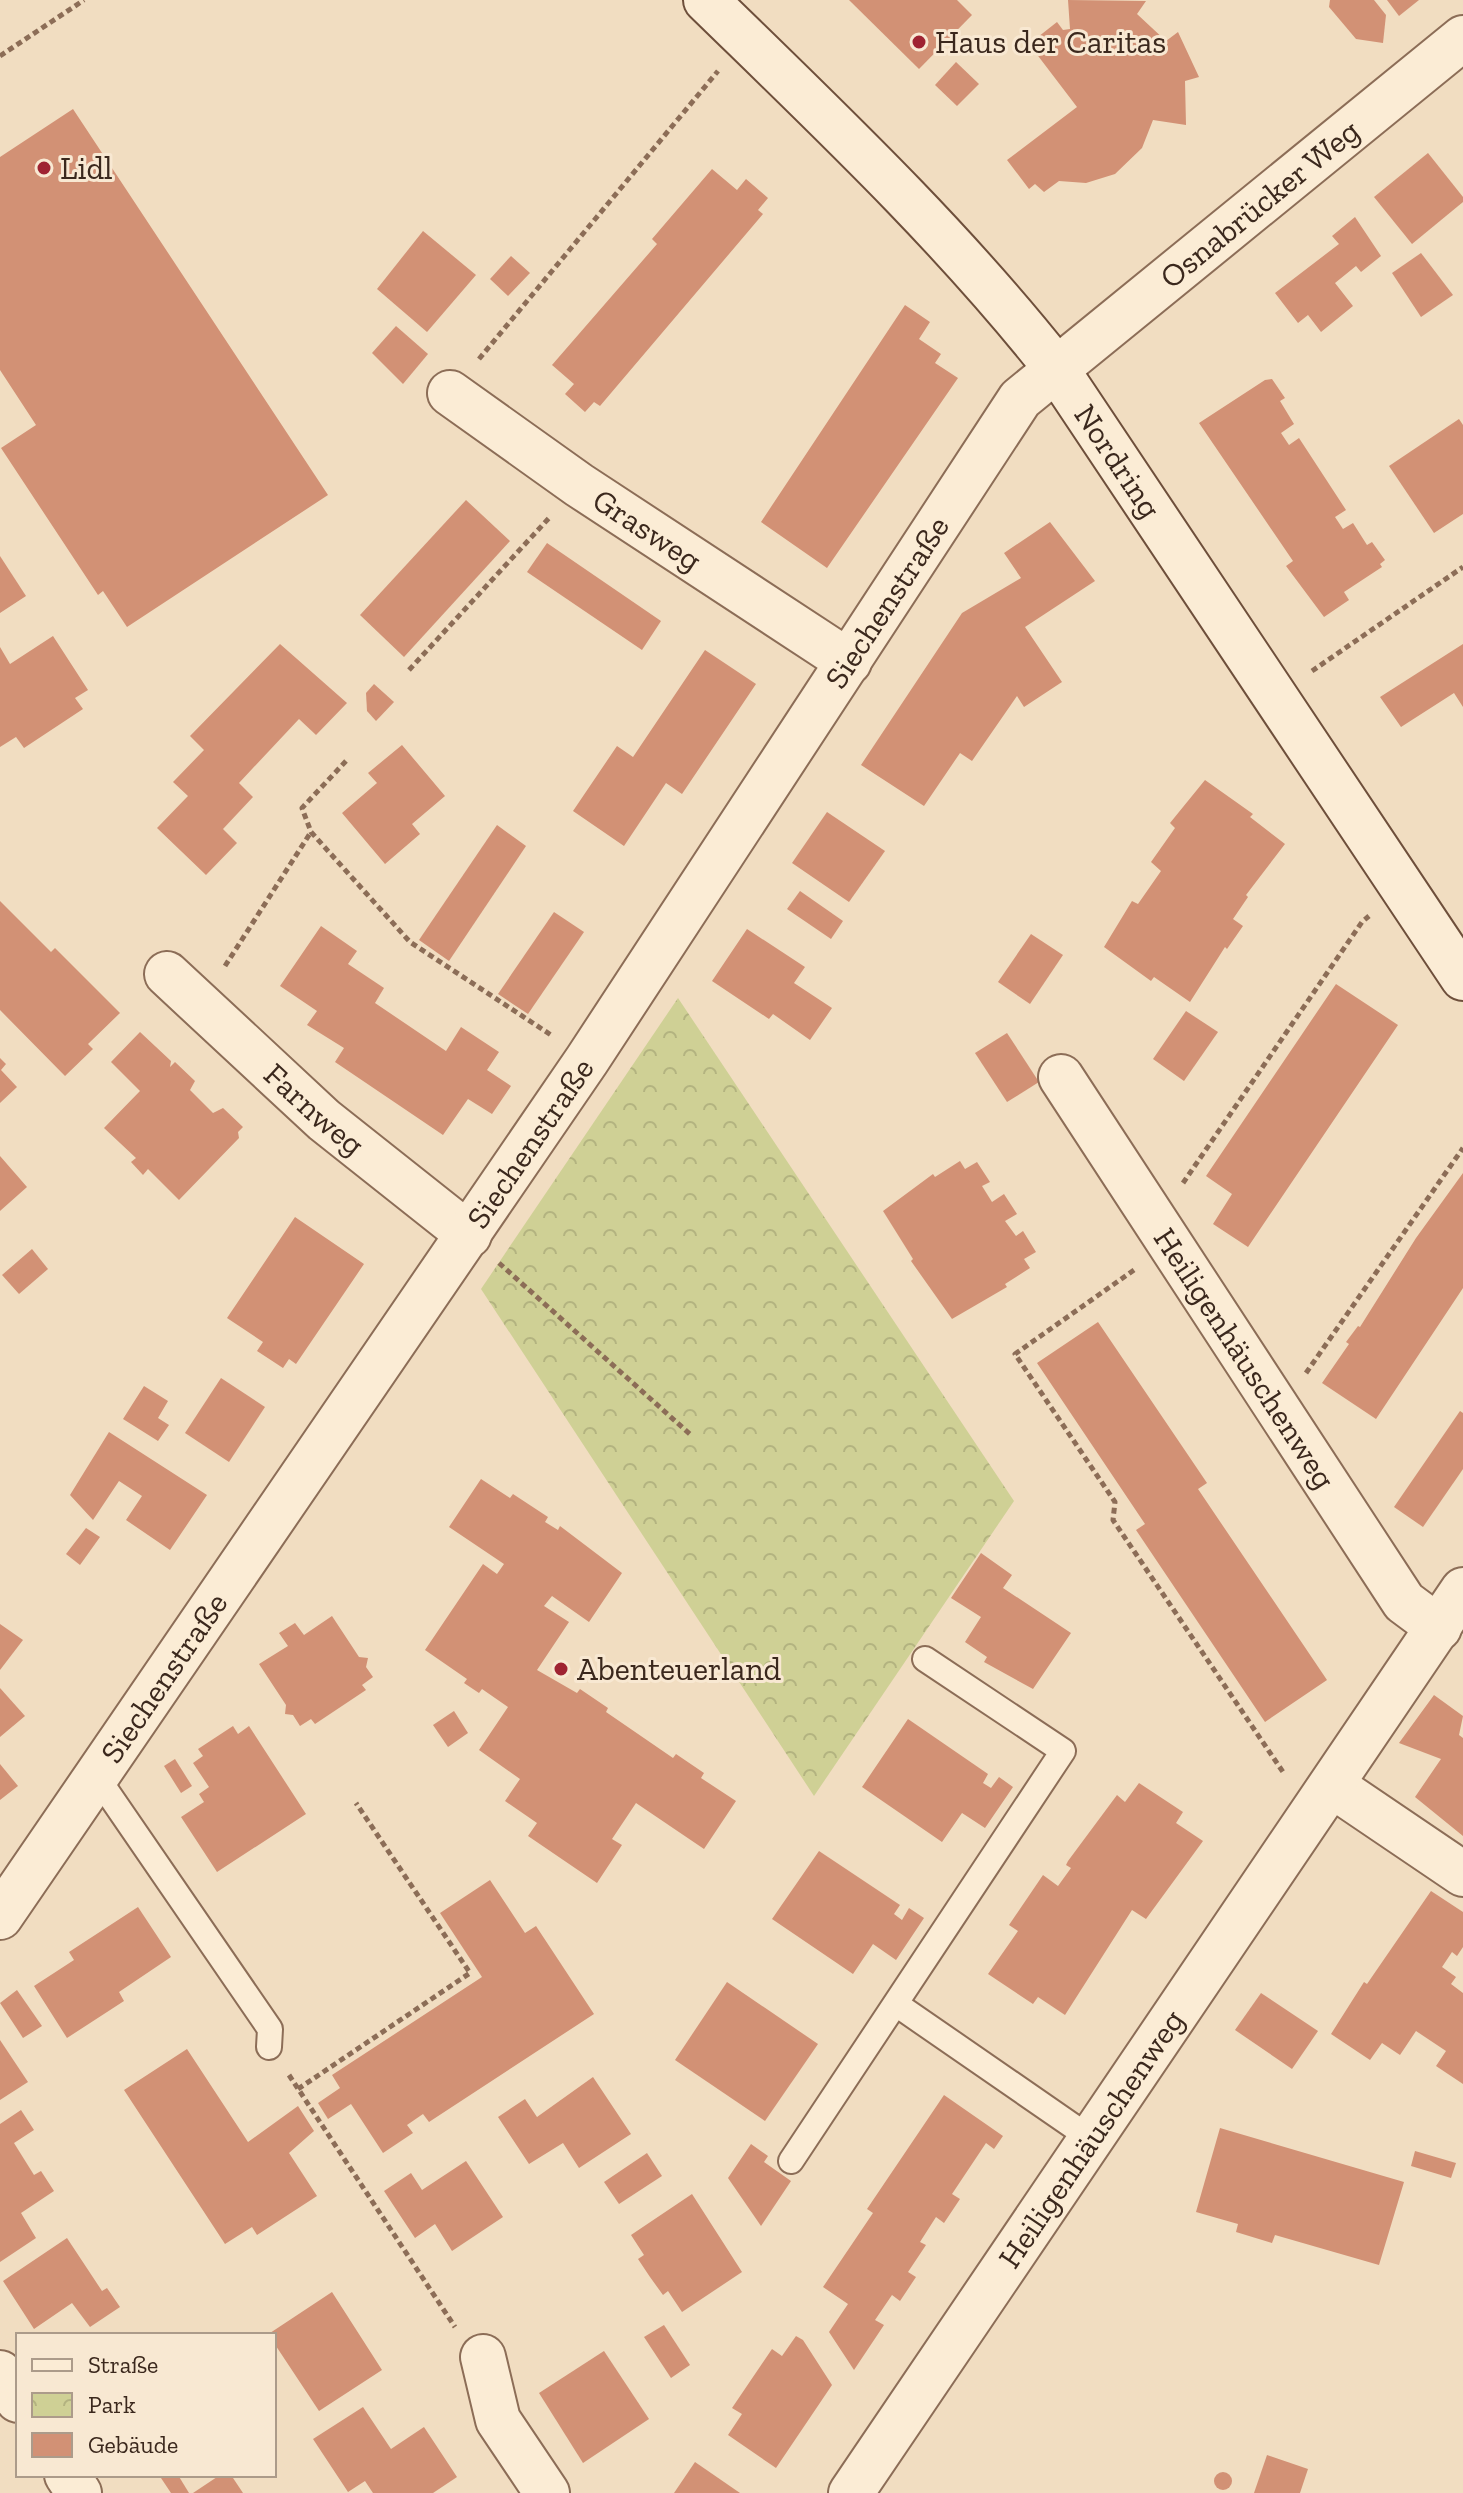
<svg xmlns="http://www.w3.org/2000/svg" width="1463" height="2493" font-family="'Zilla Slab',serif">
	<defs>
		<pattern id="park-crowns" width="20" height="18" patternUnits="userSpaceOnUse" patternTransform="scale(2)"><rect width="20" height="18" fill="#cfd095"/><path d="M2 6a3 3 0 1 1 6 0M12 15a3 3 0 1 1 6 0" fill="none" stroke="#b3b380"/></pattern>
	</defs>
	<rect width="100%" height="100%" fill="#f1ddc1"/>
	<polygon fill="url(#park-crowns)" points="678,998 1014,1501 814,1796 481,1289"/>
	<g fill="#d29175">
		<polygon points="849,0 957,0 972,15 919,69"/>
		<polygon points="1068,0 1146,1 1137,14 1166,41 1178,32 1199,77 1185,81 1186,125 1153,120 1142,148 1115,174 1086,183 1059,181 1044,192 1035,184 1029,189 1007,160 1077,107 1029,44 1057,22 1063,30 1070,29"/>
		<polygon points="1330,0 1374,0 1386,15 1383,43 1356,39 1329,7"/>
		<polygon points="1387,0 1419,0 1399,16"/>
		<polygon points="956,62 979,84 957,106 935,85"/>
		<polygon points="73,109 328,495 127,627 103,591 98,595 1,448 36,425 0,370 0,157"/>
		<polygon points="1428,153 1463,197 1463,202 1412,244 1374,197"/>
		<polygon points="712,169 737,190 746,179 768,198 758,210 763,214 600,406 594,402 585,412 565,394 574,384 552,365 657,244 652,239"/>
		<polygon points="1355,217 1381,256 1361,272 1356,266 1335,283 1353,306 1321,332 1308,315 1298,323 1275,293 1339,244 1332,236"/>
		<polygon points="423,231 476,275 427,332 377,289"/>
		<polygon points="1421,253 1453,295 1421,317 1392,273"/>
		<polygon points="511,256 530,273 508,296 490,279"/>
		<polygon points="905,305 930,322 919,339 941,354 935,363 958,378 827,568 761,522"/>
		<polygon points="396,326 428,354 403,384 372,353"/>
		<polygon points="1272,379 1285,398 1280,401 1294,424 1281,433 1289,445 1299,438 1346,510 1335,517 1343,529 1353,523 1367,545 1372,542 1385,560 1380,564 1382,567 1344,592 1349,600 1324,617 1286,566 1293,561 1199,423 1265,380"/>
		<polygon points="1459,419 1463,425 1463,514 1434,533 1389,466"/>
		<polygon points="466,500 510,541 404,657 360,615"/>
		<polygon points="1050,522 1095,581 1025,627 1062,682 1024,707 1017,696 972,761 960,753 924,806 861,765 962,613 1021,578 1004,553"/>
		<polygon points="547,543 661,621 642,650 527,572"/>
		<polygon points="0,556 26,596 0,613"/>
		<polygon points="53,636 88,690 75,698 83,709 24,748 16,737 0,747 0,647 10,664"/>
		<polygon points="280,644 347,703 316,735 299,719 239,783 253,797 223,829 237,843 206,875 157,828 188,796 173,782 204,750 190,736"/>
		<polygon points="1463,644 1463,707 1454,693 1401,727 1380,697"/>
		<polygon points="705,650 756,684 682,794 666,783 624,846 573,811 617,746 633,757"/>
		<polygon points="374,684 394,702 376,721 367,711 366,693"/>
		<polygon points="402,745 445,796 412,824 420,834 385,864 342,813 377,783 368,773"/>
		<polygon points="1205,780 1253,814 1250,817 1285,844 1246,895 1248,897 1233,919 1243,926 1227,949 1225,947 1190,1002 1154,977 1151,981 1104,947 1132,901 1138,904 1161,871 1151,862 1175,828 1170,823"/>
		<polygon points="827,812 885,851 849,902 792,863"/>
		<polygon points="497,825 526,846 449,961 419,940"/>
		<polygon points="800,891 843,921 831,939 787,909"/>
		<polygon points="0,901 51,952 55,948 120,1013 88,1044 93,1049 65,1076 0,1010"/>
		<polygon points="554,912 584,932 528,1014 498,994"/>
		<polygon points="321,926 357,951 348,964 384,988 375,1003 446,1051 461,1027 499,1052 487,1070 511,1086 492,1114 468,1099 443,1135 335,1062 344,1048 307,1025 317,1011 280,986"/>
		<polygon points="747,929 805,967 794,983 832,1008 810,1040 773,1014 769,1019 712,981"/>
		<polygon points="1031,934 1063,955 1030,1004 998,982"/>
		<polygon points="1336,984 1398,1025 1248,1247 1213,1224 1232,1194 1206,1176"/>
		<polygon points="1186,1011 1218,1032 1184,1081 1153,1059"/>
		<polygon points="140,1032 171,1061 170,1067 175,1062 195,1081 190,1090 213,1113 223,1108 243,1127 238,1132 239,1138 179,1200 148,1169 143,1175 131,1162 136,1158 104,1128 140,1091 111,1062"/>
		<polygon points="1007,1033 1039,1082 1007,1102 975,1053"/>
		<polygon points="0,1058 6,1064 1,1070 17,1087 0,1103"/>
		<polygon points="0,1156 27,1187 0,1211"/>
		<polygon points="960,1161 965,1169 977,1162 990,1182 982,1186 992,1202 1004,1194 1017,1214 1005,1221 1016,1236 1023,1231 1036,1252 1024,1259 1030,1268 1005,1284 1007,1287 952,1319 911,1261 913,1259 883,1211 933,1174 935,1177"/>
		<polygon points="1463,1173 1463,1288 1376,1419 1322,1383 1349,1344 1346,1342 1358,1326 1360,1327 1416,1238"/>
		<polygon points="295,1217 364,1264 296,1364 289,1359 283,1368 257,1351 263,1342 227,1318"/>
		<polygon points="32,1249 48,1269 19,1294 2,1275"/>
		<polygon points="1098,1322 1207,1483 1198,1489 1327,1680 1265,1722 1136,1530 1145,1524 1037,1363"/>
		<polygon points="221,1378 265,1407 229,1462 185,1433"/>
		<polygon points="144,1386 168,1401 158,1418 169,1425 158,1441 123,1419"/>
		<polygon points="1460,1411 1463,1413 1463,1469 1423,1527 1394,1507"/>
		<polygon points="109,1432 207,1495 170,1550 126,1520 142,1496 119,1481 93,1520 70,1495"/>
		<polygon points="481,1479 510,1498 513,1494 548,1517 545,1522 558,1530 560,1526 622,1573 589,1622 552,1596 544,1606 569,1622 537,1670 577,1693 580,1689 608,1708 606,1712 673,1758 676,1754 704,1773 701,1778 736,1801 704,1849 636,1803 612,1839 622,1845 597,1883 528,1836 537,1823 505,1801 520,1779 479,1750 508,1707 482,1689 479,1693 464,1683 467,1679 425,1650 483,1564 497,1574 504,1564 449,1527"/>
		<polygon points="86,1528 100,1537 80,1565 66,1554"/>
		<polygon points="981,1553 1012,1575 1003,1588 1071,1633 1033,1689 984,1662 987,1657 965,1642 981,1617 951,1598"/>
		<polygon points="332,1616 359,1657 368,1658 366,1667 373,1677 362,1685 366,1690 315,1724 311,1719 300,1726 293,1715 285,1714 286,1705 259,1664 288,1646 279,1633 295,1623 304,1635"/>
		<polygon points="0,1624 23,1640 0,1670"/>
		<polygon points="0,1688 25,1716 0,1737"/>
		<polygon points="1434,1695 1463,1716 1459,1735 1463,1738 1463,1836 1415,1797 1441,1759 1399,1743"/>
		<polygon points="454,1711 468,1733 448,1747 433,1725"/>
		<polygon points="908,1719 988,1774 983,1783 991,1788 999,1777 1013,1787 985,1828 962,1813 942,1842 862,1787"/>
		<polygon points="233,1726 238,1734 249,1726 306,1814 217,1872 181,1817 204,1802 199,1794 209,1787 193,1763 203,1756 198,1749"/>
		<polygon points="175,1759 192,1786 181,1793 164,1766"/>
		<polygon points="0,1764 18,1786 0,1800"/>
		<polygon points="1139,1783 1183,1812 1176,1823 1203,1841 1146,1919 1132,1910 1065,2015 1038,1997 1033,2004 988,1974 1018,1931 1009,1925 1043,1875 1058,1886 1071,1868 1066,1865 1068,1861 1117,1795 1125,1802"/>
		<polygon points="819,1851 900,1905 894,1914 902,1920 909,1908 924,1918 896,1960 873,1944 853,1974 772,1919"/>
		<polygon points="490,1880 525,1933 536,1926 594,2014 429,2122 423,2114 407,2125 413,2133 383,2153 351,2104 328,2119 318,2103 340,2088 332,2075 482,1977 440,1913"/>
		<polygon points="1431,1891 1463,1912 1463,1947 1457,1956 1452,1952 1442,1967 1456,1977 1451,1984 1463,1993 1463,2084 1436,2066 1446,2051 1416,2031 1400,2055 1382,2043 1370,2060 1331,2034 1364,1982 1367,1984"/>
		<polygon points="138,1907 171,1957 119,1992 124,2001 67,2038 34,1986 74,1960 69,1952"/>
		<polygon points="727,1982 818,2044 765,2121 675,2060"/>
		<polygon points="17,1990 42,2026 23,2038 0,2003"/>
		<polygon points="1261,1993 1318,2031 1292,2069 1235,2030"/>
		<polygon points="0,2040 28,2082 0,2100"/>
		<polygon points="187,2049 248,2142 298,2106 314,2131 289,2153 317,2196 257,2235 252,2227 225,2244 124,2090"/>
		<polygon points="593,2077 631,2134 579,2168 563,2143 529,2164 498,2117 525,2099 537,2117"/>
		<polygon points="944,2095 1003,2136 994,2149 986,2143 952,2194 960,2199 944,2223 936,2217 920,2242 926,2245 908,2272 916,2277 900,2301 892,2295 875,2320 884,2325 854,2370 829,2332 848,2304 823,2287 873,2213 867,2209"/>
		<polygon points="21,2110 34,2130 14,2143 34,2175 41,2171 54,2191 21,2213 36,2238 0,2262 0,2124"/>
		<polygon points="1220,2128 1404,2182 1379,2265 1275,2235 1272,2243 1236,2232 1238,2224 1196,2212"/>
		<polygon points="751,2144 768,2156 764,2162 791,2181 761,2226 728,2178"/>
		<polygon points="1415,2151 1456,2163 1451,2178 1411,2166"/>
		<polygon points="647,2153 662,2176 619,2204 604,2182"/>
		<polygon points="466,2161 503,2217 452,2251 435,2224 415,2238 384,2191 411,2173 422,2190"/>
		<polygon points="692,2194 742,2272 682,2312 668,2291 663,2295 650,2277 638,2259 644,2255 631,2235"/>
		<polygon points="67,2238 102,2291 107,2288 120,2307 90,2327 72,2303 34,2329 3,2281"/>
		<polygon points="332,2292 382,2370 319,2411 274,2343 274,2335 267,2335"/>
		<polygon points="664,2325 690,2365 671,2378 644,2337"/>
		<polygon points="796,2336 803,2340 832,2385 776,2468 728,2435 742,2414 732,2408 772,2349 782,2356"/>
		<polygon points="604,2351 649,2419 583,2463 539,2393"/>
		<polygon points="363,2407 391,2449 424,2427 457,2477 433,2493 373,2493 365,2481 348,2492 313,2439"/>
		<polygon points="1267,2455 1308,2469 1300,2493 1254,2493"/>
		<polygon points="695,2462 740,2493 674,2493"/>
		<circle cx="1223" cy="2481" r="9"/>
		<polygon points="159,2475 178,2475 189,2493 171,2493"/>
		<polygon points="220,2475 231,2475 243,2493 193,2493"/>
	</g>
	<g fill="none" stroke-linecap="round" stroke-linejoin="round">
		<defs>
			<g id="service">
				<polyline points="97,1777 270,2029 269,2047"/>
				<polyline points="896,2004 1090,2138"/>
				<polyline points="791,2161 1063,1751 925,1659"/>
			</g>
			<g id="minor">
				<path id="s1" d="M 450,393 L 579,485 L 849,662"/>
				<path id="s2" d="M 167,974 L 324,1120 L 469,1235"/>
				<path id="s3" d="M 1061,1077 L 1404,1602 L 1439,1628"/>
				<polyline points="1333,1786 1463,1874"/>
				<path id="s4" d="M 0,1917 L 587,1060 L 1020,399 L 1463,38"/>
				<polyline points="483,2357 498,2420 547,2493"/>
				<polyline points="0,2373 18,2400"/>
				<polyline points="67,2475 79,2493"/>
				<path id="s5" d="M 851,2493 L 1463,1590"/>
			</g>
			<g id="secondary">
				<path id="s6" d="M 706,0 C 827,118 950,234 1055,367 L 1463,978"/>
			</g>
		</defs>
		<use href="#service" stroke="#8c6d57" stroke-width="28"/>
		<use href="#minor" stroke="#8c6d57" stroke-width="48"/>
		<use href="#secondary" stroke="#6e4f3b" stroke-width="48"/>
		<g stroke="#8c6d57" stroke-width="5" stroke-dasharray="6 4" stroke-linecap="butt">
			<polyline points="0,56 84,0"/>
			<polyline points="479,359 718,71"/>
			<polyline points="409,670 549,518"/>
			<polyline points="1312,671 1463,567"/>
			<polyline points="346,761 302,808 311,832 410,942 551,1035"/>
			<polyline points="225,966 311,832"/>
			<polyline points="1183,1183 1362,922 1369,916"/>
			<polyline points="499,1263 692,1436"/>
			<polyline points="1134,1270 1015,1354 1115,1502 1113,1520 1285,1775"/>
			<polyline points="1306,1373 1463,1148"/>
			<polyline points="289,2075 455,2327"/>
			<polyline points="298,2089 470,1973 356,1803"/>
		</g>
		<use href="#service" stroke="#fbecd5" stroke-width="24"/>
		<use href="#minor" stroke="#fbecd5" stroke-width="44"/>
		<use href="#secondary" stroke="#fbecd5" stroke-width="44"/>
	</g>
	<g fill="#9f2332" stroke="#f8e8d2" stroke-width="3">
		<circle cx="919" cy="42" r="8"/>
		<circle cx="44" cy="168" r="8"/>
		<circle cx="561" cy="1669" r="8"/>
	</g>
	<g text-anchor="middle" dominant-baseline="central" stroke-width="6" stroke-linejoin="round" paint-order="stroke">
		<g font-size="32" fill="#3b281d" stroke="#f8e8d2" text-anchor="start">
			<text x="935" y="42">Haus der Caritas</text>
			<text x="60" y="168">Lidl</text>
			<text x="577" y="1669">Abenteuerland</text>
		</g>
		<g font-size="32" fill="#3b281d" stroke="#f8e8d2">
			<text stroke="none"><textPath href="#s4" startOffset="2138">Osnabrücker Weg</textPath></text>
			<text stroke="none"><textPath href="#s6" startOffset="620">Nordring</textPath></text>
			<text stroke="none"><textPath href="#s1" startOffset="240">Grasweg</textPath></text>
			<text stroke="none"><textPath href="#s4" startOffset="1586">Siechenstraße</textPath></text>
			<text stroke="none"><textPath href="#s2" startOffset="200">Farnweg</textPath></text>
			<text stroke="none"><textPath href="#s4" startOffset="938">Siechenstraße</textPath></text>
			<text stroke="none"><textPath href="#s3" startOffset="336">Heiligenhäuschenweg</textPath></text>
			<text stroke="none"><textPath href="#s4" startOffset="290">Siechenstraße</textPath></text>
			<text stroke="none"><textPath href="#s5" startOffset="428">Heiligenhäuschenweg</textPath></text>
		</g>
	</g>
	<rect x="16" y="2333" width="260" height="144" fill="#f8e8d2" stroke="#ac9b8a" stroke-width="2"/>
	<rect x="32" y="2359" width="40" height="12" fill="#fbecd5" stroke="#ac9b8a" stroke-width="2"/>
	<text x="88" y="2373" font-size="24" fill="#3b281d">Straße</text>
	<rect x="32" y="2393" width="40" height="24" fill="url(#park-crowns)" stroke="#ac9b8a" stroke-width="2"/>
	<text x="88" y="2413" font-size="24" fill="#3b281d">Park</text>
	<rect x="32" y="2433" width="40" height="24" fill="#d29175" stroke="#ac9b8a" stroke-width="2"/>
	<text x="88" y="2453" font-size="24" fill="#3b281d">Gebäude</text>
</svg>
